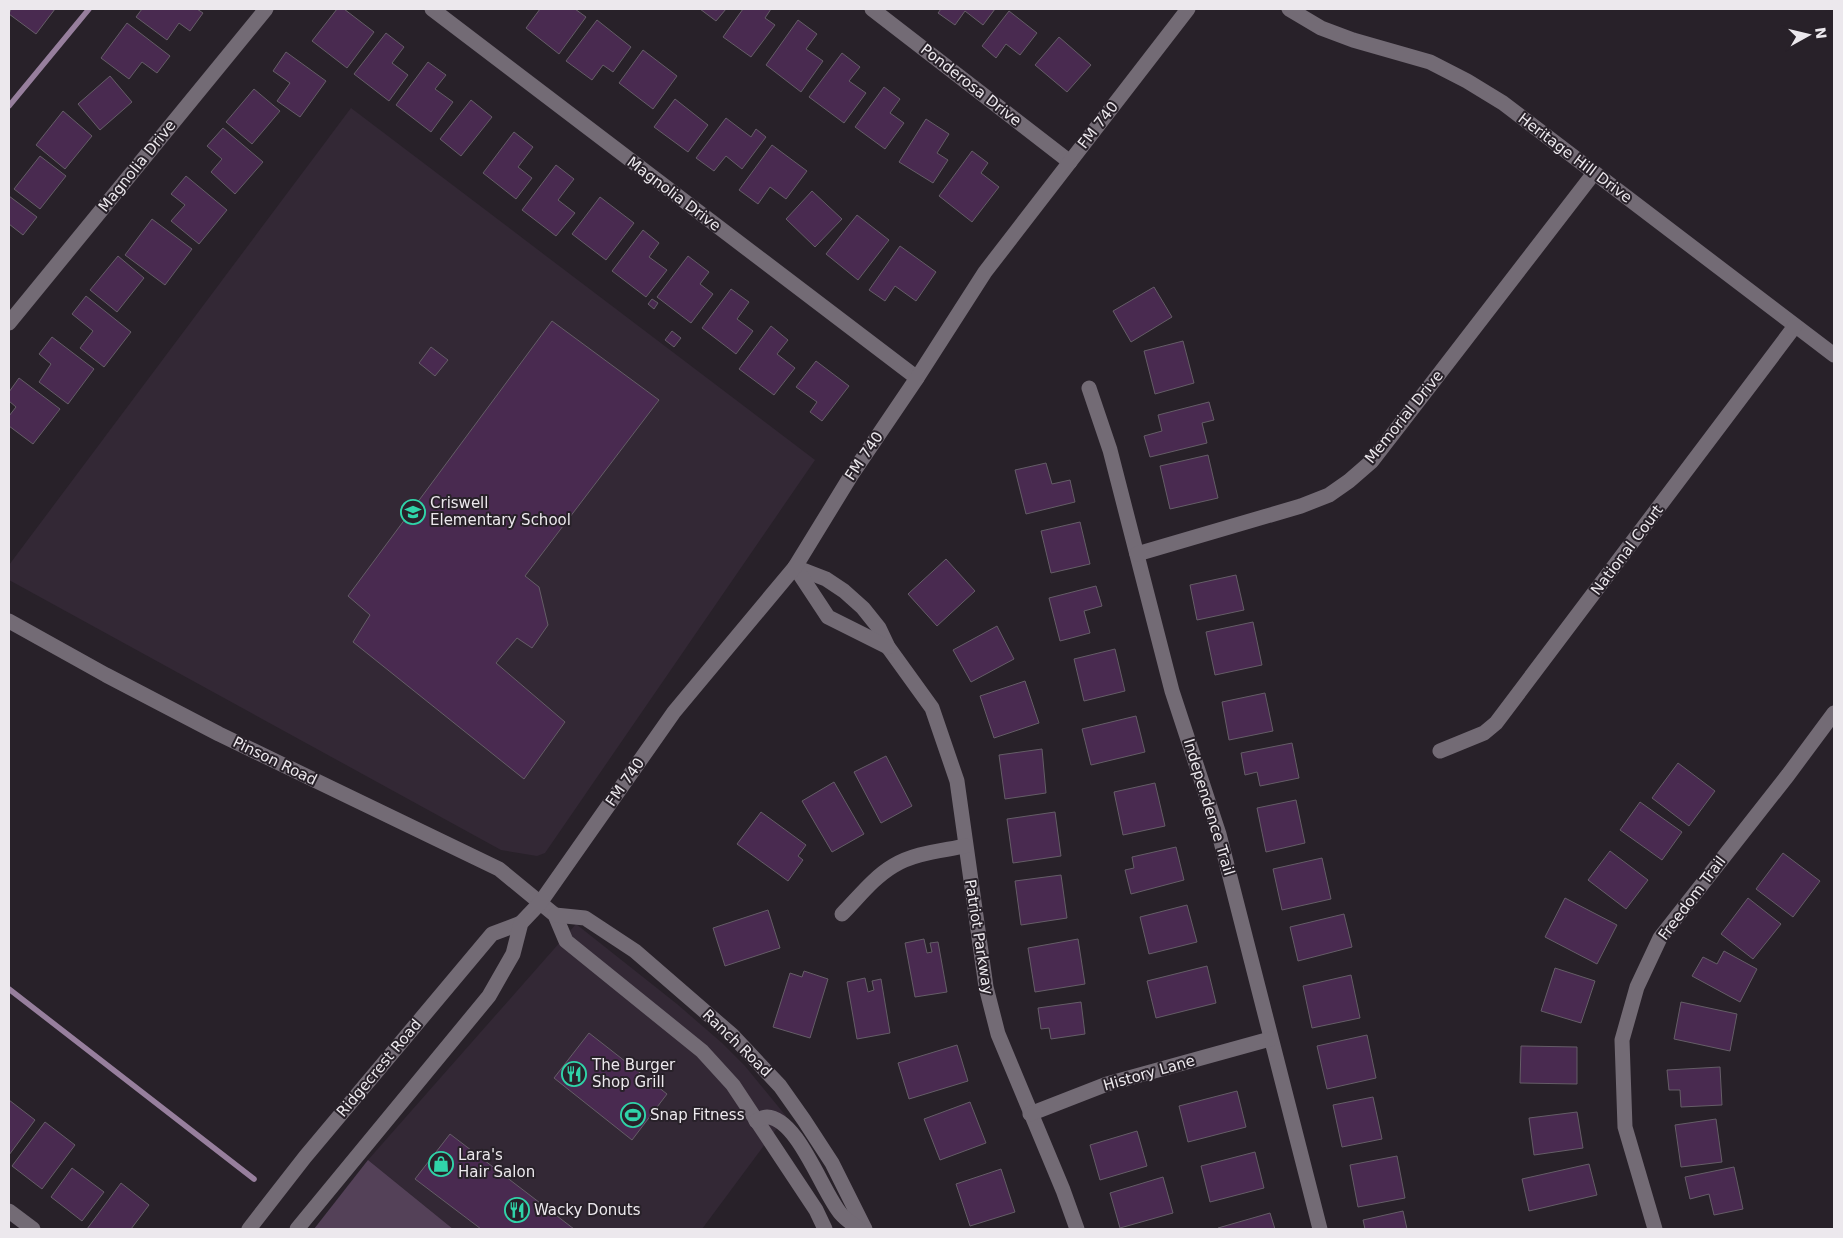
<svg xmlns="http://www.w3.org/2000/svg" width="1843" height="1238" font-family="'DejaVu Sans',sans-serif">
	<rect width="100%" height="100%" fill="#282129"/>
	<g fill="#332835">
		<polygon points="351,108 815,460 545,853 537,856 501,850 9,580 9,565"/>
		<polygon points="576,924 677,1004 722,1043 745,1066 786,1116 702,1229 453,1229 368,1160"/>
	</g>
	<polygon fill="#544158" points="368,1160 453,1229 314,1229"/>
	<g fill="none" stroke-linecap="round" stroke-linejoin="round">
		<g stroke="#977f9d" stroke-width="5.5">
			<polyline points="9,106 89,9"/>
			<polyline points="9,989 254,1179"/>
		</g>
	</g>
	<g fill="#492a50" stroke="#655d67">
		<polygon points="11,9 55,9 36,34 9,14"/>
		<polygon points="142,9 197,9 203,13 190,31 179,23 167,40 136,17"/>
		<polygon points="337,9 344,9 374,32 347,68 312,41"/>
		<polygon points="540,9 575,9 586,17 559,54 526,28"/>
		<polygon points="700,9 726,9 716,21"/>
		<polygon points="743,9 771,9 765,18 775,25 751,57 723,37"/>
		<polygon points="941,9 995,9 983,25 965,11 955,25 938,13"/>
		<polygon points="1009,11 1037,33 1020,55 1006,44 996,58 982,46"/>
		<polygon points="597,20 631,47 613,72 603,65 592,80 566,61"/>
		<polygon points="798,20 817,34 806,49 823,61 801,92 766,65"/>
		<polygon points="127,23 170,56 157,73 142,62 129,79 101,58"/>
		<polygon points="386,33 404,47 392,63 408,75 389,101 354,74"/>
		<polygon points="1059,37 1091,65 1067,92 1035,65"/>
		<polygon points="643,50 677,76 653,109 619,83"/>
		<polygon points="286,52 326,81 300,117 277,101 290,83 273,71"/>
		<polygon points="842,53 860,67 849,81 866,93 844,123 809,97"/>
		<polygon points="428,62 446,75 435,89 453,102 431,132 396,105"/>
		<polygon points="110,76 132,102 100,130 78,104"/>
		<polygon points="884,87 900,99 890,113 904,123 885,149 855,127"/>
		<polygon points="254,89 280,111 252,144 226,122"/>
		<polygon points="675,99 708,125 688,152 654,127"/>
		<polygon points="471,100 492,117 461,156 440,139"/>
		<polygon points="63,111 92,136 65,169 36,145"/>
		<polygon points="726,118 751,137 756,129 766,137 742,169 726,156 714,171 696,158"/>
		<polygon points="926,119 949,134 937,153 948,160 933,183 899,162"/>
		<polygon points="223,128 263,162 235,194 211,172 222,159 207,146"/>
		<polygon points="514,132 533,147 518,167 532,178 516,199 483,173"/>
		<polygon points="772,145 807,171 786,199 770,187 758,204 739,190"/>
		<polygon points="972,151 988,163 981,173 999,187 972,222 939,196"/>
		<polygon points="40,156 66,176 40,209 14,189"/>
		<polygon points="556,165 574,179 558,200 575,213 556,236 522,210"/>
		<polygon points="186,176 227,210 199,244 171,221 185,205 171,194"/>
		<polygon points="812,191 842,219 815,247 786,219"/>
		<polygon points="9,196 37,217 23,235 9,224"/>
		<polygon points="600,197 634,223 606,260 572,234"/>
		<polygon points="857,215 889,240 858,280 826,254"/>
		<polygon points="152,219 192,249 165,285 125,255"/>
		<polygon points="643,230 659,243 649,257 667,270 646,297 612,271"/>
		<polygon points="900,246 936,272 916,301 895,286 885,301 869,290"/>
		<polygon points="118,256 144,278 117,312 90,290"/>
		<polygon points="688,256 709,272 700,284 713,294 691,323 657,297"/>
		<polygon points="1154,287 1172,317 1131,342 1113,311"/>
		<polygon points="731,289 749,302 737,319 753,331 736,354 702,328"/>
		<polygon points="86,296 131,332 104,367 80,348 93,331 72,314"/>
		<polygon points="652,299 658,303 654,309 648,304"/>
		<polygon points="552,321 659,400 525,576 539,587 548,625 532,648 517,638 496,663 565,722 524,779 353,642 370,615 348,596"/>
		<polygon points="771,326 788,340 777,354 795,368 774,395 739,369"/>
		<polygon points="672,331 681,338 674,347 665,340"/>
		<polygon points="52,337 94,369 68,404 39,382 51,364 39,354"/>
		<polygon points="1183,341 1194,383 1155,394 1144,351"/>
		<polygon points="431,347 448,360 435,376 419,363"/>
		<polygon points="816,361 849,386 822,421 810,412 817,402 796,387"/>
		<polygon points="19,378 60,409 33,444 9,426 9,416 16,407 9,401 9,392"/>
		<polygon points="1209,402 1214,420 1202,423 1207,443 1150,457 1144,436 1162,431 1158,415"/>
		<polygon points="1208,455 1218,498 1170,509 1160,466"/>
		<polygon points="1046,463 1052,484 1070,480 1075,502 1026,514 1015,470"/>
		<polygon points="1080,522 1090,564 1051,573 1041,531"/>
		<polygon points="946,559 975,591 937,626 908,594"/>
		<polygon points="1236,575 1244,610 1197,620 1190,585"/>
		<polygon points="1096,586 1102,606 1084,611 1090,633 1060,641 1049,598"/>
		<polygon points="1253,622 1262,665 1215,675 1206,632"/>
		<polygon points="997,626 1014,659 971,682 953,650"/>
		<polygon points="1115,649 1125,691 1084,701 1074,659"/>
		<polygon points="1025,681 1039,723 994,738 980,696"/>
		<polygon points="1265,693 1273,731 1229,740 1222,702"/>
		<polygon points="1136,716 1145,752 1091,765 1082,729"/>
		<polygon points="1292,743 1299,778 1260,786 1257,772 1245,775 1241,753"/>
		<polygon points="1042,749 1046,793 1005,799 999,755"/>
		<polygon points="886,756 912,806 881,823 854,772"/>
		<polygon points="1678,763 1715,791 1689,826 1652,798"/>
		<polygon points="834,782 864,834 832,852 802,801"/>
		<polygon points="1155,783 1165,826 1123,835 1114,792"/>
		<polygon points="1296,800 1305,843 1266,852 1257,808"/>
		<polygon points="1640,802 1682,832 1662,860 1620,830"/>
		<polygon points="761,812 806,845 798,856 803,860 788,881 737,844"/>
		<polygon points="1055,812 1061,856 1013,863 1007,819"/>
		<polygon points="1176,847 1184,880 1131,894 1125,870 1134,868 1132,857"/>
		<polygon points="1610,851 1648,880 1626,909 1588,880"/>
		<polygon points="1783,853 1820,881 1793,917 1756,889"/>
		<polygon points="1322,858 1331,899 1282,910 1273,869"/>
		<polygon points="1061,875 1067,918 1021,925 1015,881"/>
		<polygon points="1565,898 1617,925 1597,964 1545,937"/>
		<polygon points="1748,898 1781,924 1753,959 1721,934"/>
		<polygon points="1187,905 1197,942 1149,954 1140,917"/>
		<polygon points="768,910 780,948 725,966 713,928"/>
		<polygon points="1344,914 1352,947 1298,961 1290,927"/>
		<polygon points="924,939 927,953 932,952 930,943 938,942 947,992 915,997 905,943"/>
		<polygon points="1078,939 1085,984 1035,992 1028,948"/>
		<polygon points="1724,951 1757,969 1740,1002 1692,976 1703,957 1717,964"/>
		<polygon points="1207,966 1216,1003 1156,1018 1147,981"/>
		<polygon points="1555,968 1595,981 1581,1023 1541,1011"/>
		<polygon points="804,971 828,979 810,1038 773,1027 790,973 802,977"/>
		<polygon points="1351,975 1360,1018 1312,1028 1303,986"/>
		<polygon points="865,978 868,992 874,990 872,981 881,979 890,1033 857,1039 847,982"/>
		<polygon points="1081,1002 1085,1034 1051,1039 1049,1028 1041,1029 1038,1008"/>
		<polygon points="1681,1002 1737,1014 1730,1051 1674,1039"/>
		<polygon points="589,1033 667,1094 632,1140 554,1078"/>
		<polygon points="1367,1035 1376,1078 1327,1089 1317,1046"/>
		<polygon points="957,1045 968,1081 909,1099 898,1063"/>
		<polygon points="1521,1046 1577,1047 1577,1084 1520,1083"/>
		<polygon points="1720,1067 1722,1105 1681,1107 1680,1090 1669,1090 1667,1070"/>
		<polygon points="1237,1091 1246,1127 1188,1142 1179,1106"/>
		<polygon points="1373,1097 1382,1139 1342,1147 1333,1105"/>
		<polygon points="9,1100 35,1120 9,1155"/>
		<polygon points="970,1102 986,1143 940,1160 924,1119"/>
		<polygon points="1577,1112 1583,1148 1534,1155 1529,1118"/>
		<polygon points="1716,1119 1722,1162 1681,1167 1675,1125"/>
		<polygon points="45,1122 75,1145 42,1189 12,1166"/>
		<polygon points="1137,1131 1147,1166 1100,1180 1090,1145"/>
		<polygon points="450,1134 574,1229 481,1229 415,1179"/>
		<polygon points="1255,1152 1264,1188 1210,1202 1201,1166"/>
		<polygon points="1397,1156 1405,1198 1358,1207 1350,1165"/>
		<polygon points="1589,1164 1597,1195 1529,1211 1522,1179"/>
		<polygon points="1734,1167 1743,1209 1714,1215 1709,1194 1690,1199 1685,1177"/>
		<polygon points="72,1168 104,1192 82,1221 51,1197"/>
		<polygon points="1001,1169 1015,1212 970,1226 956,1184"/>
		<polygon points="1163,1177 1173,1213 1120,1228 1110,1193"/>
		<polygon points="121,1183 149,1205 131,1229 87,1229"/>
		<polygon points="1403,1211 1407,1229 1365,1229 1363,1220"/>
		<polygon points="1270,1213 1275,1229 1219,1229 1218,1228"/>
	</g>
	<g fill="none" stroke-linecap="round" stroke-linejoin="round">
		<g stroke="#736b75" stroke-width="15">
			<polyline points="432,9 917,378"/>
			<polyline points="872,9 1070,162"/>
			<polyline points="1289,9 1321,28 1353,40 1430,62 1467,81 1503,103 1834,355"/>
			<polyline points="9,323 266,9"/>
			<polyline points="1089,388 1110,450 1172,691 1219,834 1320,1229"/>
			<polyline points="1137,554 1301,506 1329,495 1349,481 1372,461 1594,173"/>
			<polyline points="795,567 826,579 844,591 863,608 879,628 888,647 932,708 957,781 986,987 998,1034 1063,1190 1077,1229"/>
			<polyline points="795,567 828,617 888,647"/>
			<polyline points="1440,751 1484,733 1496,723 1795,326"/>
			<path d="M 842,914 C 858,898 873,878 893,866 C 914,853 941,851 965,846"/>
			<polyline points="1030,1114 1107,1084 1270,1039"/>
			<polyline points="9,1211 33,1229"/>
			<polyline points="1655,1229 1625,1127 1622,1040 1637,987 1660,938 1788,775 1834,713"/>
		</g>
		<g stroke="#736b75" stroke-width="15">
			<polyline points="9,621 106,675 219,734 499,869 555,915 566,941 702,1051 733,1085 816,1210 825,1229"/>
			<polyline points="555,915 585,918 635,951 732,1035 780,1086 804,1120 832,1163 865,1229"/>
			<path d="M 756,1121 C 759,1120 763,1117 767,1117 C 798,1118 823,1194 841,1214 C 846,1220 853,1224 859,1229"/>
			<polyline points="249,1229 305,1157 492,934 521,923"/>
			<polyline points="297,1229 489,996 513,954 521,923 540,903 674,712 795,567 852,474 917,378 985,272 1188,9"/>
		</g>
	</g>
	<defs>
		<symbol id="school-ring" viewBox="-11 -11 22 22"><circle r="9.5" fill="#282129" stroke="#30d4a9" stroke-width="1.5"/><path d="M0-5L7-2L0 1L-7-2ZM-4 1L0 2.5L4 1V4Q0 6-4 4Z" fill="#30d4a9"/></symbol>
		<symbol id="restaurant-ring" viewBox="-11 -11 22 22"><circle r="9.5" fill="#282129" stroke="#30d4a9" stroke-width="1.5"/><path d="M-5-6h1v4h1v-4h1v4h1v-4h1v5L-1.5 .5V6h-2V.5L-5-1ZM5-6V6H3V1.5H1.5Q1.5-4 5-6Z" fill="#30d4a9"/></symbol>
		<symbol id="stadium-ring" viewBox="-11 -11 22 22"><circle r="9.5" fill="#282129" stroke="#30d4a9" stroke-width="1.5"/><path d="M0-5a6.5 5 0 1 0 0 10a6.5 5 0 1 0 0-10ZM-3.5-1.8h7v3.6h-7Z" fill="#30d4a9"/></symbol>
		<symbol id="shop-ring" viewBox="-11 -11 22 22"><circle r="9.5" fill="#282129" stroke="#30d4a9" stroke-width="1.5"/><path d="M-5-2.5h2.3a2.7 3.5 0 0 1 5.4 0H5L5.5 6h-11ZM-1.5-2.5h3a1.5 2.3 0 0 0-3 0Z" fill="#30d4a9"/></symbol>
	</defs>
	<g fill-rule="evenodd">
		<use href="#school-ring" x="399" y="498" width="28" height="28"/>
		<use href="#restaurant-ring" x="560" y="1060" width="28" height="28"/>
		<use href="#stadium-ring" x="619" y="1101" width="28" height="28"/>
		<use href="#shop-ring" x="427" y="1150" width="28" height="28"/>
		<use href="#restaurant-ring" x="503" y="1196" width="28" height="28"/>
	</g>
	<g text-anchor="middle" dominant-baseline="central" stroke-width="4" stroke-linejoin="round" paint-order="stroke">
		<g font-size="15" fill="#ece8ed" stroke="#282129">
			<text transform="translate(971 85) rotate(38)">Ponderosa Drive</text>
			<text transform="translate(1098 125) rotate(-52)">FM 740</text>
			<text transform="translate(1575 158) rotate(37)">Heritage Hill Drive</text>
			<text transform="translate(137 166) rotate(-51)">Magnolia Drive</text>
			<text transform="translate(674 194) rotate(37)">Magnolia Drive</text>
			<text transform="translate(1404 417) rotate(-51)">Memorial Drive</text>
			<text transform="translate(864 456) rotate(-56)">FM 740</text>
			<text transform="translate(1627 550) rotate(-53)">National Court</text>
			<text transform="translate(275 761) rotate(26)">Pinson Road</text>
			<text transform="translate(625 782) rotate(-55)">FM 740</text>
			<text transform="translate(1209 807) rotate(73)">Independence Trail</text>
			<text transform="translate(1692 898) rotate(-53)">Freedom Trail</text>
			<text transform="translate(979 937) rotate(81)">Patriot Parkway</text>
			<text transform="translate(737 1043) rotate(44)">Ranch Road</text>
			<text transform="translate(379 1068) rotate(-50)">Ridgecrest Road</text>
			<text transform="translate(1149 1073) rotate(-16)">History Lane</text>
		</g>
		<g font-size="15" fill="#ece8ed" stroke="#282129" text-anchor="start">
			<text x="430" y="503">Criswell<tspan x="430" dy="17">Elementary School</tspan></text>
			<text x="592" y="1065">The Burger<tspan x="592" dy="17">Shop Grill</tspan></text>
			<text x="650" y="1115">Snap Fitness</text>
			<text x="458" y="1155">Lara's<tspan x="458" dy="17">Hair Salon</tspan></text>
			<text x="534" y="1210">Wacky Donuts</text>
		</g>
	</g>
	<rect width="1843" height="1238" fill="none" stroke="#ece8ed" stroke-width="20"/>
	<g transform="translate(1808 35) rotate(82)" stroke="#282129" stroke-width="4" paint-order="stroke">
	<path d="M0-4L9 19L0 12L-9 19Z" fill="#ece8ed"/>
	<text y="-8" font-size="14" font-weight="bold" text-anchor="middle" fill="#ece8ed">N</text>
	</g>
</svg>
